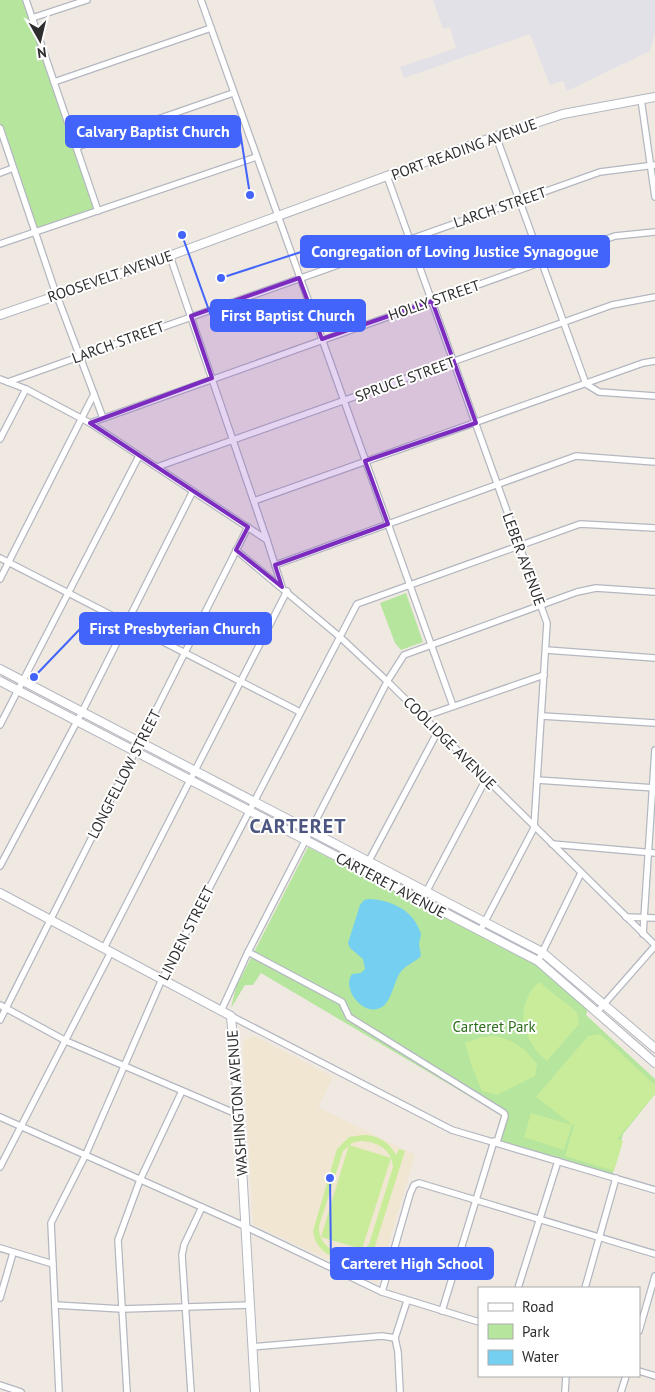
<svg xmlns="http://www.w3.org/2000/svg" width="655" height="1392" font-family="'PT Sans',sans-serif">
	<rect width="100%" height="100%" fill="#efe9e1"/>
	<polygon fill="#e3e1e8" points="433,0 655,0 655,33 650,51 567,91 563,81 550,85 530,34 404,78 400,67 456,48 450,27 443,29"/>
	<polygon fill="#f0e6d1" points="254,1036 333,1077 318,1107 415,1155 377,1283 253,1224 243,1045 245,1039"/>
	<g fill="#b6e59e">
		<polygon points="0,0 28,0 99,209 34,229 0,129"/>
		<polygon points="406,593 423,642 401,650 395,643 380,603"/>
		<polygon points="308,847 540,967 588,1009 586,1015 655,1079 655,1094 623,1134 612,1176 494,1142 501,1115 261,973 253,985 245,985 231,1008 236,987"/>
	</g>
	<g fill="#c9ec9a" fill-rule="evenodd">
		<path d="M 539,982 L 577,1012 L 579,1024 L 547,1061 C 522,1041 513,1005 539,982 Z"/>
		<polygon points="600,1034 655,1085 655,1094 617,1139 623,1141 614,1171 565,1156 574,1126 536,1097 588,1036"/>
		<path d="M 494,1036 C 514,1040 525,1048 537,1064 L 535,1076 L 497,1095 L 482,1091 L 472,1067 L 465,1043 L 483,1037 Z"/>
		<polygon points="531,1113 572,1125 564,1150 524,1137"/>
		<path d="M 363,1135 C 378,1135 389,1142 396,1155 L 399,1149 L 405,1151 L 369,1265 L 363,1263 L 365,1256 C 344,1266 316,1256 313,1231 L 337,1149 L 349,1137 ZM 360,1141 C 376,1141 392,1149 393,1167 L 369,1244 C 353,1264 317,1252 319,1226 L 343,1151 L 352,1143 Z"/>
		<polygon points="349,1145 391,1158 362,1249 321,1237"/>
	</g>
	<path fill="#75cff0" d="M 369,899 C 391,900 414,910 421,934 L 419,944 L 421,956 C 414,963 405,965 400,973 C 394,982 391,1002 382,1007 C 364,1018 341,989 352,974 L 361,973 L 365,969 L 363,959 L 350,948 L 348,943 L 360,905 L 364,900 Z"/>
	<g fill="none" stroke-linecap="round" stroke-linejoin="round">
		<defs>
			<g id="street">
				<polyline points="26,0 98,211"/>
				<polyline points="201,0 453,706"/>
				<polyline points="32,18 87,0"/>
				<polyline points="54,82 211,28"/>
				<polyline points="641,99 655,197"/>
				<polyline points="0,128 54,288 94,394 0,579"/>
				<polyline points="496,136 586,384 599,392 655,396"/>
				<polyline points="77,147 233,93"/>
				<polyline points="0,173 13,168"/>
				<polyline points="387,176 547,623 534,828 480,931"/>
				<polyline points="0,244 256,157"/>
				<polyline points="170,256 267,540"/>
				<polyline points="0,379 26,389 90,423 267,540 282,587"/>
				<polyline points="8,382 600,172 655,165"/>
				<polyline points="94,394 103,418"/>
				<polyline points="90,423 615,236 655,232"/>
				<polyline points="0,439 26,389"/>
				<polyline points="157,467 612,305 655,297"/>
				<polyline points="254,501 643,363 655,361"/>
				<polyline points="236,550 340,637 388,682 655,945"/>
				<polyline points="0,558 300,712"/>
				<polyline points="275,565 576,456 655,462"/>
				<polyline points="546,650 655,658"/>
				<polyline points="542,716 655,723"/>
				<polyline points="423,717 544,675"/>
				<polyline points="0,725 139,456"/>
				<polyline points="537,780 655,788"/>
				<polyline points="552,844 655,853"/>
				<polyline points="0,866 82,712 193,491"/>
				<polyline points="364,870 438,731"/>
				<polyline points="422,900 486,779"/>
				<polyline points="626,917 655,918"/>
				<polyline points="643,934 655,750"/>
				<polyline points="104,948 287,591"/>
				<polyline points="248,952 342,1002 349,1017 504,1113 505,1116 497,1142"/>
				<polyline points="538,961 581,873"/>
				<polyline points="0,1005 66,1041 239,1115"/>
				<polyline points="221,1011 248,952 388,680 404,655 577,592 596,588 655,592"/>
				<polyline points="597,1012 655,946"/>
				<polyline points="231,1016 452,1130 655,1190"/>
				<polyline points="0,1020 248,527"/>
				<polyline points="0,1117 242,1225 382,1292 479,1322"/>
				<polyline points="0,1167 111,952"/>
				<polyline points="0,1248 53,1264"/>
				<polyline points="518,1288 558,1161"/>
				<polyline points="585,1288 616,1178"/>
				<polyline points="382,1292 410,1194 414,1185 419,1183 655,1254"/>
				<polyline points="0,1298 13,1253"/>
				<polyline points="55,1305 122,1309 251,1305"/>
				<polyline points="442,1311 494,1141"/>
				<polyline points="639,1331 655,1276"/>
				<polyline points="252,1347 382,1336 395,1338"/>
				<polyline points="639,1371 655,1376"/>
				<polyline points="0,1385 21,1392"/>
				<polyline points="59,1392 51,1223 86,1154 162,979 357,604 580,524 655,528"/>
				<polyline points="127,1392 118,1240 140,1180 182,1091"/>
				<polyline points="191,1392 182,1255 184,1245 202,1207"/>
				<polyline points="400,1392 398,1352 395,1338 407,1301"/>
				<polyline points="565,1392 566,1376"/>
				<polyline points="621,1392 626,1376"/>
			</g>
			<g id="secondary">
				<polyline points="0,315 120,274 496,136 563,114 655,97"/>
				<polyline points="0,669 542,952 655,1048"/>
				<polyline points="0,681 538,961 655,1063"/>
				<polyline points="0,893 231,1016 239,1115 255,1392"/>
			</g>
		</defs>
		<use href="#street" stroke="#b4b7c1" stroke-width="8"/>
		<use href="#secondary" stroke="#b4b7c1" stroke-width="10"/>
		<use href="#street" stroke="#fff" stroke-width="5.5"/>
		<use href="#secondary" stroke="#fff" stroke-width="8"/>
	</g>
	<path fill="#7b2cbf" fill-opacity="0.2" stroke="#7b2cbf" stroke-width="4" stroke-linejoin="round" d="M 299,278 L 322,339 L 432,301 L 476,423 L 365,461 L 388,524 L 275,565 L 282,587 L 236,550 L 248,527 L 90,423 L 212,378 L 191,316 Z"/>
	<g text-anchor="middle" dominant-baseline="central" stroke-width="4" stroke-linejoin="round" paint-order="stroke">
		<g font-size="15" fill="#2e2e2e" stroke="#fff">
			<text transform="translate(464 149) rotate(-20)">PORT READING AVENUE</text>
			<text transform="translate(500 207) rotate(-19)">LARCH STREET</text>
			<text transform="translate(110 276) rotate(-19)">ROOSEVELT AVENUE</text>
			<text transform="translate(434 300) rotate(-19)">HOLLY STREET</text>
			<text transform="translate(118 342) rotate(-20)">LARCH STREET</text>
			<text transform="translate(405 379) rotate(-20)">SPRUCE STREET</text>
			<text transform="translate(524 559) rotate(70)">LEBER AVENUE</text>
			<text transform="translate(450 743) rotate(45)">COOLIDGE AVENUE</text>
			<text transform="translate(124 774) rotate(-63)">LONGFELLOW STREET</text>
			<text transform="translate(391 885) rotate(28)">CARTERET AVENUE</text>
			<text transform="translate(186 933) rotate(-63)">LINDEN STREET</text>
			<text transform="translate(237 1103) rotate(-94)">WASHINGTON AVENUE</text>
		</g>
		<g font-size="15" fill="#2c6e1b" stroke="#fff">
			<text x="494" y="1026">Carteret Park</text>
		</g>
		<g font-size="20" font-weight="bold" letter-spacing="1" fill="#4d5680" stroke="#fff">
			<text x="298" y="826">CARTERET</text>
		</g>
	</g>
	<path fill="none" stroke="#4264fb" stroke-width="2" d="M250 195L240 131M221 278L301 252M182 235L211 316M34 677L80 629M330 1178L331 1263"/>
	<g fill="#4264fb" stroke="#fff" stroke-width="2">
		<circle cx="250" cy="195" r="5"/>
		<circle cx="221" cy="278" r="5"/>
		<circle cx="182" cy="235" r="5"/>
		<circle cx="34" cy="677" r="5"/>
		<circle cx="330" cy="1178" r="5"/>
	</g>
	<g fill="#4264fb" stroke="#4264fb" stroke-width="2">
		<rect x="66" y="116" width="174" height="31" rx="5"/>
		<rect x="301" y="236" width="308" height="31" rx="5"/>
		<rect x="211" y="300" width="154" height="31" rx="5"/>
		<rect x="80" y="613" width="191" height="31" rx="5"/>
		<rect x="331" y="1248" width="162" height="31" rx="5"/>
	</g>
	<g font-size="16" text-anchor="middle" font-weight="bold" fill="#fff">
		<text x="153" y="137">Calvary Baptist Church</text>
		<text x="455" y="257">Congregation of Loving Justice Synagogue</text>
		<text x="288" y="321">First Baptist Church</text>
		<text x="175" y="634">First Presbyterian Church</text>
		<text x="412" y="1269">Carteret High School</text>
	</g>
	<rect x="478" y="1287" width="162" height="90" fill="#ffffff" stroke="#ababab"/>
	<rect x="488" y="1303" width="25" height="8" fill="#ffffff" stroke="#ababab"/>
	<text x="522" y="1312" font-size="15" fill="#2e2e2e">Road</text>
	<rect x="488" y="1324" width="25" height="15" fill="#b6e59e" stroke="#ababab"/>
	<text x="522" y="1337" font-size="15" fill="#2e2e2e">Park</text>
	<rect x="488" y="1350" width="25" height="15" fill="#75cff0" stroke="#ababab"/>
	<text x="522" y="1362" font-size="15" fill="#2e2e2e">Water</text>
	<g transform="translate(40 40) rotate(172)" stroke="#ffffff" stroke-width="4" paint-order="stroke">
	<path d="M0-4L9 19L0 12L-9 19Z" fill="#2e2e2e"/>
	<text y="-8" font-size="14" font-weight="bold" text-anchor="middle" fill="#2e2e2e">N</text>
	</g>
</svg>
